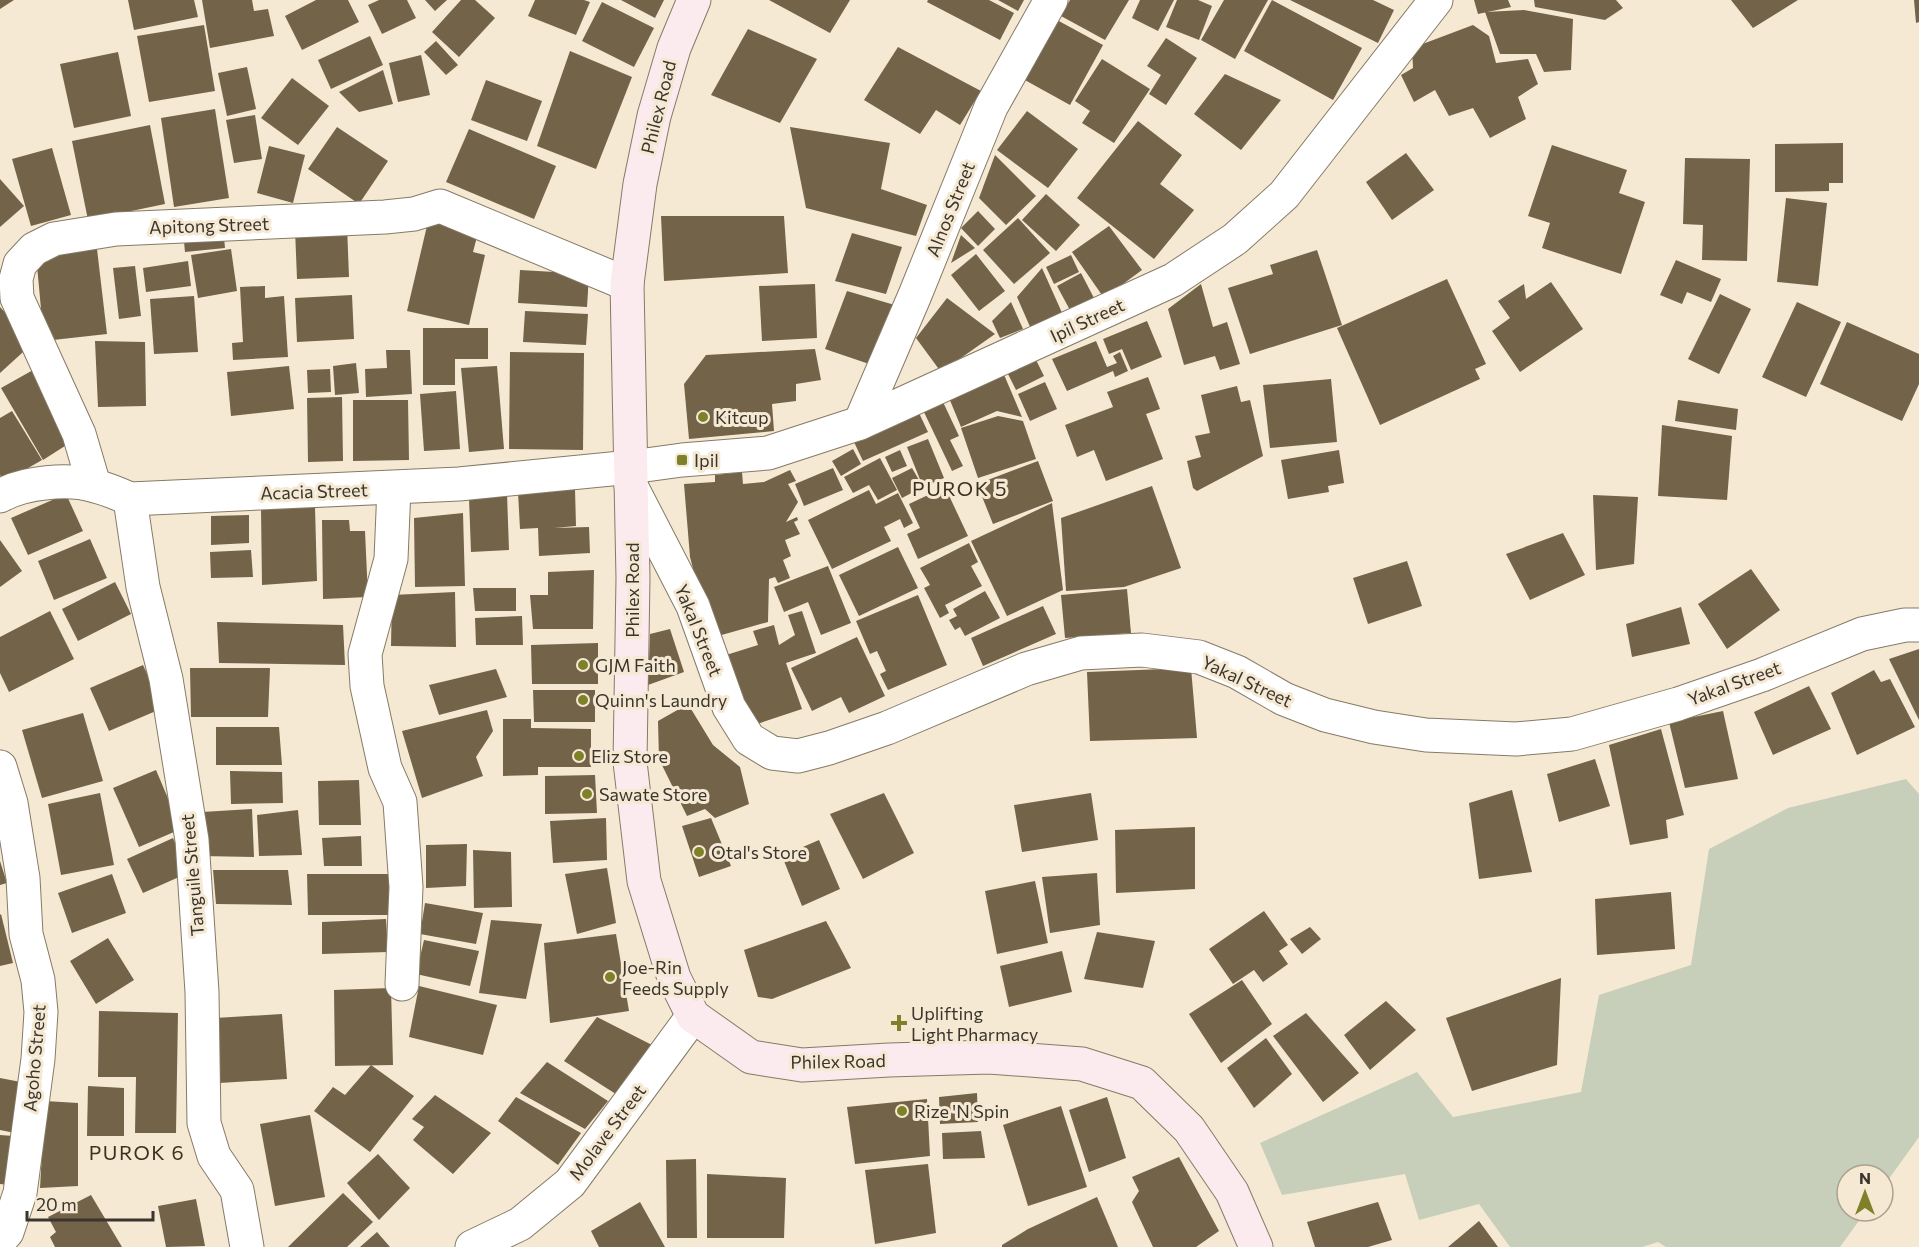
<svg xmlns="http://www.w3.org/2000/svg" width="1919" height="1247" font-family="Commissioner,sans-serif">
	<rect width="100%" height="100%" fill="#f6e9d3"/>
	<polygon fill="#c7cfba" points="1906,779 1919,794 1919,1137 1883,1187 1883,1175 1847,1175 1847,1211 1866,1211 1840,1247 1666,1247 1658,1242 1642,1247 1510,1247 1479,1204 1419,1220 1405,1174 1282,1195 1260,1143 1417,1072 1453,1117 1581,1092 1599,995 1691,965 1709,849 1788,808"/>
	<g fill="#726349">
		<polygon points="0,0 14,0 0,9"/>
		<polygon points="128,0 194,0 198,17 134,30"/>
		<polygon points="202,0 252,0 254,11 268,9 274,36 210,48"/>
		<polygon points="316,0 348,0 359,22 302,50 285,16"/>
		<polygon points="379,0 407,0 416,18 382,34 368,5"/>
		<polygon points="425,0 447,0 435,11"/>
		<polygon points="461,0 475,0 495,18 459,57 432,32"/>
		<polygon points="535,0 584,0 590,2 576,35 528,16"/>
		<polygon points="621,0 664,0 655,18"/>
		<polygon points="769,0 850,0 830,33"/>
		<polygon points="928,0 989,0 1014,13 1000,40 927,2"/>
		<polygon points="998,0 1024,0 1018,11"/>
		<polygon points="1070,0 1129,0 1105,40 1061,16"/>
		<polygon points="1140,0 1174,0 1158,31 1132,18"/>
		<polygon points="1177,0 1198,0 1212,6 1199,40 1166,27"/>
		<polygon points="1224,0 1268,0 1235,59 1201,40"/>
		<polygon points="1272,0 1362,48 1333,100 1244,51"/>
		<polygon points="1290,0 1373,0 1394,10 1378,43"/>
		<polygon points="1474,0 1508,0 1511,7 1478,14"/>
		<polygon points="1534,0 1616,0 1623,8 1605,20 1535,7"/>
		<polygon points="1731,0 1798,0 1753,28"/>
		<polygon points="1914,0 1919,0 1919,22 1916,23"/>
		<polygon points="602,2 654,28 634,67 582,41"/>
		<polygon points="1524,10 1573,19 1571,70 1544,72 1536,54 1500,54 1485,12"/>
		<polygon points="1057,20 1103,45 1070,105 1023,79"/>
		<polygon points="204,25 215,91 149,102 137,36"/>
		<polygon points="1473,25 1489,36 1496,63 1528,59 1538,84 1518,97 1526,119 1490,138 1473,108 1449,116 1435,90 1414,102 1401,75 1413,68 1412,48"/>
		<polygon points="748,29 817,59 780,123 711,95"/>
		<polygon points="370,36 383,65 331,89 318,60"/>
		<polygon points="1166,38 1197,58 1166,105 1149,94 1161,75 1147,66"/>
		<polygon points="436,41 458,65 446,75 424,52"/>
		<polygon points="898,47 981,91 960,125 936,110 920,134 864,100"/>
		<polygon points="570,51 632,77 596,169 537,146"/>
		<polygon points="118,52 131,116 74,128 60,64"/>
		<polygon points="421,55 430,95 398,102 389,63"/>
		<polygon points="1102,59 1150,89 1114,143 1082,123 1090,111 1075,101"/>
		<polygon points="247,67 256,109 227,116 218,73"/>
		<polygon points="383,70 393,104 359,112 339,92"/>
		<polygon points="1225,74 1281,100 1241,150 1194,114"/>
		<polygon points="292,78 329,106 298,145 261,118"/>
		<polygon points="486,80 542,101 527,141 471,120"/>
		<polygon points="215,109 229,198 174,207 161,118"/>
		<polygon points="1027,111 1078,149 1048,188 997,150"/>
		<polygon points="255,115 262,159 234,163 226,120"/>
		<polygon points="1138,121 1182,155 1160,184 1194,210 1154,259 1077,198"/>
		<polygon points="150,125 165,204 88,220 72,141"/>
		<polygon points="337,127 388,161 359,204 308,169"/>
		<polygon points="790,127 890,143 881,189 927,205 916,236 806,208"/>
		<polygon points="469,129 556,166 534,219 446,182"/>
		<polygon points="1843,143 1843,183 1829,183 1829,191 1775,192 1775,144"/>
		<polygon points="1552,145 1627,170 1619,193 1645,202 1621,274 1542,248 1550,223 1528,216"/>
		<polygon points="269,146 305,155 293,203 257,193"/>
		<polygon points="52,148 71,215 31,226 12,159"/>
		<polygon points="1406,153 1434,190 1392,220 1366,182"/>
		<polygon points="995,155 1036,196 1006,225 979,198"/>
		<polygon points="1685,158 1750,159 1747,261 1702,260 1703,225 1683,224"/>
		<polygon points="0,179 24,206 0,227"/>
		<polygon points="1046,194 1080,225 1056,251 1022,220"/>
		<polygon points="1786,198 1827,203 1818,286 1777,282"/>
		<polygon points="978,211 995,229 978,246 961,228"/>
		<polygon points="430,213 480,225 473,252 485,255 469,325 407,311"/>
		<polygon points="661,216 784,216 788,273 664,281"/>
		<polygon points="1018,218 1050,253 1014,284 983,250"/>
		<polygon points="347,226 349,277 297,279 295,229"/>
		<polygon points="1109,226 1142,270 1104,298 1072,252"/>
		<polygon points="223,227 225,248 185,252 183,231"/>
		<polygon points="852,233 902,247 886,294 835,281"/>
		<polygon points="961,235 975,248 951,263"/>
		<polygon points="97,249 107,334 44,341 36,255"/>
		<polygon points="231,249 237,291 198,298 191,255"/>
		<polygon points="1317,250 1342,325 1250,354 1228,288 1273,274 1270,265"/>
		<polygon points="976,254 1005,291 979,311 951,275"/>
		<polygon points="1071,255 1079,272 1054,284 1046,267"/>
		<polygon points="1676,260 1721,279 1711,302 1687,292 1682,304 1660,295"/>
		<polygon points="188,261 191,286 146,292 143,268"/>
		<polygon points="135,266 141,316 119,319 113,268"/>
		<polygon points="1042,268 1063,315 1031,329 1017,297"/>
		<polygon points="520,270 589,274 587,307 518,303"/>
		<polygon points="1081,273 1095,300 1071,312 1057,286"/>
		<polygon points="1447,279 1486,364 1475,369 1480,379 1380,425 1337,328"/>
		<polygon points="1551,282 1583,329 1520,372 1492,331 1510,318 1498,301 1524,284 1526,299"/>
		<polygon points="815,284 817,338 762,341 759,286"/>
		<polygon points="1201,284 1213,327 1227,322 1240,364 1220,370 1215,356 1184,365 1168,309"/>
		<polygon points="265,286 265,298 284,296 288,357 233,360 232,343 243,342 240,287"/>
		<polygon points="847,291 898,306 875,366 825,349"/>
		<polygon points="1720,294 1751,309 1719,374 1688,359"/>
		<polygon points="352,295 354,339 297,342 295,298"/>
		<polygon points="194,296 198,352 154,354 150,299"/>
		<polygon points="947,298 995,334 941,372 916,338"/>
		<polygon points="1011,302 1023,329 1000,338 992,321"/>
		<polygon points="1797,302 1841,322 1806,397 1762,377"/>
		<polygon points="0,307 33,343 0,373"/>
		<polygon points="525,311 588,314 586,345 523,342"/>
		<polygon points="1147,321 1162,357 1131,370 1122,349 1109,354 1103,339"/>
		<polygon points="1847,322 1919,354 1919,384 1902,421 1820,384"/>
		<polygon points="423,328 488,328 488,359 455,359 455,385 423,385"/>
		<polygon points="95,341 145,342 146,406 98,407"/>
		<polygon points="1096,341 1107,367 1117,363 1113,356 1120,352 1128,371 1115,377 1113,371 1067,391 1052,359"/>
		<polygon points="815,349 821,380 796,384 796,401 772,404 774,431 689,439 684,384 706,355"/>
		<polygon points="386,350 410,350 412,394 366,397 365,369 387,368"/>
		<polygon points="510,352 584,353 583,450 509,449"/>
		<polygon points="1033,354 1044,376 1016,390 1005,368"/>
		<polygon points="356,363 359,393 335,395 333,366"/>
		<polygon points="42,365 79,437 43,460 1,388"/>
		<polygon points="289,366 294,409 231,416 227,372"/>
		<polygon points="497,366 504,449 469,452 461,368"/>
		<polygon points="330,369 331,392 308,393 307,370"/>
		<polygon points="1002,370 1022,417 997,411 961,427 947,393"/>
		<polygon points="1148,377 1160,409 1146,414 1163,459 1106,481 1094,450 1077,457 1065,425 1113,407 1107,392"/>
		<polygon points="1331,379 1337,442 1270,448 1263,385"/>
		<polygon points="1045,382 1057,409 1030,421 1018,394"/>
		<polygon points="1237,386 1241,402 1250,400 1263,456 1197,491 1193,488 1187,461 1201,457 1195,436 1210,433 1201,395"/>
		<polygon points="456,391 460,449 424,451 420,394"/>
		<polygon points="342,397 343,461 308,462 307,398"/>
		<polygon points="353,400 408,400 409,460 353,461"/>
		<polygon points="1678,400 1738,409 1736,430 1675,421"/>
		<polygon points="943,402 959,436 950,440 963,466 952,471 923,410"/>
		<polygon points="12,411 42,460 4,482 0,475 0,418"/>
		<polygon points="919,413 928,432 863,461 854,442"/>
		<polygon points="998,416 1023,421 1036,459 978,478 961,428"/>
		<polygon points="1662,425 1732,436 1727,500 1658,496"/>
		<polygon points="928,439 944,478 923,487 907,447"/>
		<polygon points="853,449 861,464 841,476 832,461"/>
		<polygon points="900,450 907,466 892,472 885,457"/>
		<polygon points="1339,450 1344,483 1328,486 1329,492 1288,499 1281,460"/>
		<polygon points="880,458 897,490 878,500 869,485 853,493 844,477"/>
		<polygon points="1038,461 1053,501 993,524 977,484"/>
		<polygon points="833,468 843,490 804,506 795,484"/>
		<polygon points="912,468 923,487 902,498 892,478"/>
		<polygon points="790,470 796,481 788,484 798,502 786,522 797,517 798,520 794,522 800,534 785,540 791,556 783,560 790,578 778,583 775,577 769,579 768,622 711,638 690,557 684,484 715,482 715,475 742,472 743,484 764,482"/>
		<polygon points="1152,486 1181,568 1124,587 1066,591 1061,518"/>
		<polygon points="945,487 968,536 918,559 907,534 920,528 909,504"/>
		<polygon points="575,489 576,526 554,528 589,527 590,553 539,556 538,528 520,529 518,492"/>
		<polygon points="869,490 876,504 898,493 913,523 904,528 900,519 884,527 891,541 832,569 808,520"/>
		<polygon points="66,494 83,531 28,555 11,518"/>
		<polygon points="507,494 509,550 471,552 469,498"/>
		<polygon points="1593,495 1638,497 1634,564 1596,570"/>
		<polygon points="1052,503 1063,590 1007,616 971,541"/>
		<polygon points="315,507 317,581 262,585 261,508"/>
		<polygon points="463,513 465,586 415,587 414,518"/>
		<polygon points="249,515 249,543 211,545 211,516"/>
		<polygon points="322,520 349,520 350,531 365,531 368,597 323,599"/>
		<polygon points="1563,533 1585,575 1530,600 1506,554"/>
		<polygon points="90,539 107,578 54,600 38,561"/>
		<polygon points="0,540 22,571 0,587"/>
		<polygon points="969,543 978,562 971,566 982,586 945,605 949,613 940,618 924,588 930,585 920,568"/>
		<polygon points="898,547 918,588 859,616 839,575"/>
		<polygon points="251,550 253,577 211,578 210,552"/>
		<polygon points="1407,561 1422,606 1368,624 1353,578"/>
		<polygon points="828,566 851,623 821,635 808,602 784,612 774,587"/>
		<polygon points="1751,569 1780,610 1727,649 1698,604"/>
		<polygon points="594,570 593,629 533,629 530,595 548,595 548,572"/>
		<polygon points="115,582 131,614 78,641 62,609"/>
		<polygon points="473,588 516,588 516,611 475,611"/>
		<polygon points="1127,589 1131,633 1065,638 1061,595"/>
		<polygon points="985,591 1000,618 965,636 960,627 955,630 949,620 957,616 953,609"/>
		<polygon points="455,592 456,647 391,646 392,595"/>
		<polygon points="918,595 947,665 888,690 880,674 886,671 877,651 870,654 856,621"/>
		<polygon points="1043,606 1056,634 983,666 971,638"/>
		<polygon points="1681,607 1690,644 1632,657 1626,624"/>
		<polygon points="50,611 74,659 9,692 0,673 0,637"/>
		<polygon points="802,611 816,653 786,663 802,709 754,725 723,656 758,645 753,631 774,625 779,645 795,635 788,615"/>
		<polygon points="522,616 523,645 476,645 475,618"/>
		<polygon points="217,622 343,625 345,665 219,663"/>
		<polygon points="670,629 684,672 648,685 650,634"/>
		<polygon points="857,637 885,696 849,713 841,697 812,711 791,668"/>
		<polygon points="598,643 598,684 532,684 531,645"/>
		<polygon points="1919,649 1919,720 1889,659"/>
		<polygon points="143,665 163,708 109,731 90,688"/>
		<polygon points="190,668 270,668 268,717 191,717"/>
		<polygon points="1191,668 1197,738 1090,741 1087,672"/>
		<polygon points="496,669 507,697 439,715 429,685"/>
		<polygon points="1874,670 1881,682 1890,679 1915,727 1857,755 1831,693"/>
		<polygon points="1809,686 1831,729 1773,755 1754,712"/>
		<polygon points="533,690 595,690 595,722 534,722"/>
		<polygon points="688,704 713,745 740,767 749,804 715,818 705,809 687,816 659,759 658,721"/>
		<polygon points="487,710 493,731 476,757 483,776 422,798 402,731"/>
		<polygon points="1723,711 1738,779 1685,788 1669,722"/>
		<polygon points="83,713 103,781 42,798 22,730"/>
		<polygon points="503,719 531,719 531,728 591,729 591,767 538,767 538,775 503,776"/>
		<polygon points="216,727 279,727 282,765 216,765"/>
		<polygon points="1661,729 1684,815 1666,820 1668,838 1630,845 1609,745"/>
		<polygon points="1595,759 1610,806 1559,822 1547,774"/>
		<polygon points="156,770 181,829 139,847 113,788"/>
		<polygon points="230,771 282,772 283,803 231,804"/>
		<polygon points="595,775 597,813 545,814 545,776"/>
		<polygon points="359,780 361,825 319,825 318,781"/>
		<polygon points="1512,790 1532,872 1479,879 1469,803"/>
		<polygon points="100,793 114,865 61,875 48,804"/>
		<polygon points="884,793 914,853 863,879 830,814"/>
		<polygon points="1091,793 1098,840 1022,852 1014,805"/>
		<polygon points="252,809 254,857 201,856 202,812"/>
		<polygon points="298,810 302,855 259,856 257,815"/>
		<polygon points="606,818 607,860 553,863 550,821"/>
		<polygon points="711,818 731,866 699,877 682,826"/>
		<polygon points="1195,827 1195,889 1116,893 1115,830"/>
		<polygon points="361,836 362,866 324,866 322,838"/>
		<polygon points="173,838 188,873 143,893 127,859"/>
		<polygon points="819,840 840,889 802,906 782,856"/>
		<polygon points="467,844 466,886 426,888 426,845"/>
		<polygon points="473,850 511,852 512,907 474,908"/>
		<polygon points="0,861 7,883 0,885"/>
		<polygon points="607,868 616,923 577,934 565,874"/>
		<polygon points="213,870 288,870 292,905 216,904"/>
		<polygon points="1097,873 1100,925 1050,933 1042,877"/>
		<polygon points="112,874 126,913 72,933 58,893"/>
		<polygon points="307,874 390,874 394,915 308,915"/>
		<polygon points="1035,881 1048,943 997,954 985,891"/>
		<polygon points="1671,892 1675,949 1597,955 1595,899"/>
		<polygon points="425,903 483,913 476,944 420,934"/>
		<polygon points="1264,911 1288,945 1279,951 1288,964 1263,982 1254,970 1233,984 1209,949"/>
		<polygon points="1,914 13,963 0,966 0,915"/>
		<polygon points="386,919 388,952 322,954 322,922"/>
		<polygon points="491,920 542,924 526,999 479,993"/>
		<polygon points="826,921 851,968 772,999 758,997 744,950"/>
		<polygon points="1310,927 1321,939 1302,954 1290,939"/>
		<polygon points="1097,932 1155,941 1143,988 1084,979"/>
		<polygon points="616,934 629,1011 550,1023 544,943"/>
		<polygon points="108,938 134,980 96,1004 70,961"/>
		<polygon points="424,940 479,951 470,986 416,974"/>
		<polygon points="1062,951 1072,992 1009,1007 1000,966"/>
		<polygon points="1561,978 1557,1065 1472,1091 1446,1018"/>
		<polygon points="1242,980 1272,1024 1221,1063 1189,1014"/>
		<polygon points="419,986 497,1005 483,1055 409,1037"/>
		<polygon points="391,988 393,1065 335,1066 334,990"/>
		<polygon points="1386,1001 1416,1030 1370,1070 1344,1035"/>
		<polygon points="99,1011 178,1013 176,1133 135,1133 136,1077 98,1077"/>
		<polygon points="1306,1013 1359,1073 1323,1102 1273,1036"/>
		<polygon points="282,1014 287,1079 219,1083 215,1018"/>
		<polygon points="597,1017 652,1045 619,1096 564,1061"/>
		<polygon points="1266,1038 1292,1074 1254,1108 1227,1068"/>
		<polygon points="547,1062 608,1101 585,1129 520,1093"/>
		<polygon points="371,1065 414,1096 370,1152 314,1111 333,1087 345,1095"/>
		<polygon points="0,1078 26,1083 15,1133 0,1130"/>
		<polygon points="88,1086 124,1088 124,1136 87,1136"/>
		<polygon points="977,1093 978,1122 940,1124 939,1097"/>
		<polygon points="435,1095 491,1133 453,1174 413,1140 424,1127 412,1119"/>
		<polygon points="516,1097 581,1133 558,1165 498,1121"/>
		<polygon points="1107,1097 1126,1158 1089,1172 1069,1110"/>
		<polygon points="927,1099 930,1156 855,1164 847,1107"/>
		<polygon points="45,1101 78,1103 78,1186 40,1188"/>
		<polygon points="1061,1106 1087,1187 1028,1206 1003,1125"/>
		<polygon points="310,1115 325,1197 275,1206 260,1124"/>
		<polygon points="981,1131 985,1158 943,1159 942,1133"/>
		<polygon points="0,1135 13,1136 9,1185 0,1184"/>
		<polygon points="378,1154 410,1188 379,1220 347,1183"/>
		<polygon points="1179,1157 1219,1231 1196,1247 1153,1247 1132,1202 1139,1191 1132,1177"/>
		<polygon points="696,1159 697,1238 667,1238 666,1160"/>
		<polygon points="928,1164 936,1233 875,1244 865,1170"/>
		<polygon points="707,1174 786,1178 784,1238 707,1238"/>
		<polygon points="343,1193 373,1222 347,1247 288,1247"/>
		<polygon points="91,1195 122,1247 55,1247 50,1237 56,1232 48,1217"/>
		<polygon points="1097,1197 1118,1247 1002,1247 1002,1245 1028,1229"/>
		<polygon points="196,1199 205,1246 166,1247 158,1206"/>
		<polygon points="640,1202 665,1247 599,1247 591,1231"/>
		<polygon points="1378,1202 1392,1240 1368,1247 1315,1247 1307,1222"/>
		<polygon points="1479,1221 1498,1247 1448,1247"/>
		<polygon points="377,1232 390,1247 360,1247"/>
	</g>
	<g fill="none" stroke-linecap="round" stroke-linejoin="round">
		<defs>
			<g id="street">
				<polyline points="860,423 915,295 991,107 1051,0"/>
				<polyline points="94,485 79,434 17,298 16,279 20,264 34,249 54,239 116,229 385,217 414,214 440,206 627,284"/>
				<polyline points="631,486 693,606 729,707 749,739 772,753 798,756 829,748 887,728 1026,669 1081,653 1142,650 1199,657 1237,672 1284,699 1325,715 1374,727 1426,735 1516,739 1572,734 1678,704 1762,675 1862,634 1905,625 1919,625"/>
				<polyline points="394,488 391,559 365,654 367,686 385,768 400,802 406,887 402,984"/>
				<path d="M 0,496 C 24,482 69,478 95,486 C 107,489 119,494 130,499 L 459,484 L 631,467 L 682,460 L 768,453 L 860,423 L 1173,280 L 1235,239 L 1284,195 L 1436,0"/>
				<polyline points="130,499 143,587 166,679 192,840 202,992 204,1123 214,1156 237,1190 247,1247"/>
				<polyline points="0,767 11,803 18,847 23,878 26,934 38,980 41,1012 38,1059 20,1193 7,1232 0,1240"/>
				<polyline points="472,1247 520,1224 570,1183 693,1016"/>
			</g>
			<polyline id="secondary" points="694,0 674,48 654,116 640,184 627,284 633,578 630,762 644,881 674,978 693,1016 751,1057 802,1065 889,1060 989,1057 1082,1064 1142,1083 1189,1129 1232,1192 1256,1247"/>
		</defs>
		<use href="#street" stroke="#857a66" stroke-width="35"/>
		<use href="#secondary" stroke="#857a66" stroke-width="35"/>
		<use href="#street" stroke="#fff" stroke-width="33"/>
		<use href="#secondary" stroke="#fbeaee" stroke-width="33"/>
	</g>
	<g fill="#7e812a" stroke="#f6e9d3" stroke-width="2">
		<circle cx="703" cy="417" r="6"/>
		<rect x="676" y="454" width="12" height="12" rx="3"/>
		<circle cx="583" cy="665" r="6"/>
		<circle cx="583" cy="700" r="6"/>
		<circle cx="579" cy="756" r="6"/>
		<circle cx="587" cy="794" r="6"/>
		<circle cx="699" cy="852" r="6"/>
		<circle cx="610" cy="977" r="6"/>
		<path d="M896 1014h6v6h6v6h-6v6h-6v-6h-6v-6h6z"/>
		<circle cx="902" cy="1111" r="6"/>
	</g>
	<g text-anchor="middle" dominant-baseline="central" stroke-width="6" stroke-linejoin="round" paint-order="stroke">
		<g font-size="18" fill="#3a352d" stroke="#f6e9d3">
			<text transform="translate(658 107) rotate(-76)">Philex Road</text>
			<text transform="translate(950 209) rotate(-68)">Alnos Street</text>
			<text transform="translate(209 225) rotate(-2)">Apitong Street</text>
			<text transform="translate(1087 320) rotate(-25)">Ipil Street</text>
			<text transform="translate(314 491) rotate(-2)">Acacia Street</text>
			<text transform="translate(632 590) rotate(-90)">Philex Road</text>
			<text transform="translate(699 630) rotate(68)">Yakal Street</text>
			<text transform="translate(1247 681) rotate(25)">Yakal Street</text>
			<text transform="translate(1734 683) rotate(-20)">Yakal Street</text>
			<text transform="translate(192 875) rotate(-95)">Tanguile Street</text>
			<text transform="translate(34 1058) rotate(-85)">Agoho Street</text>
			<text transform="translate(838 1061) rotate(-1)">Philex Road</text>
			<text transform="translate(607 1132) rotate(-53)">Molave Street</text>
		</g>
		<g font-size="18" fill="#3a352d" stroke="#f6e9d3" text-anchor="start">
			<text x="715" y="417">Kitcup</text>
			<text x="694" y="460">Ipil</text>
			<text x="595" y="665">GJM Faith</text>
			<text x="595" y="700">Quinn's Laundry</text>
			<text x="591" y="756">Eliz Store</text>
			<text x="599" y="794">Sawate Store</text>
			<text x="711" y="852">Otal's Store</text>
			<text x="622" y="967">Joe-Rin<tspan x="622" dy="21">Feeds Supply</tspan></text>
			<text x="911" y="1013">Uplifting<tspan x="911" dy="21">Light Pharmacy</tspan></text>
			<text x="914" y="1111">Rize 'N Spin</text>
		</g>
		<g font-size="20" letter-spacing="1.5" fill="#3b311f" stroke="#f6e9d3">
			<text x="960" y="488">PUROK 5</text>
			<text x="137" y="1152">PUROK 6</text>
		</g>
	</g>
	<g transform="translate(1865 1193)"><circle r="28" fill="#f6e9d3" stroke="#aba191" stroke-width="1.5"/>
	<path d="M0-4.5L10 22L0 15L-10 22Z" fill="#7e812a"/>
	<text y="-9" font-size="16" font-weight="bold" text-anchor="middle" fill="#3a352d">N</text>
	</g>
	<path d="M27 1211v9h126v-9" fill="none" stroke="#3a352d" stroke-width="3"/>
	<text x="36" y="1211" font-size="18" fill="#3a352d" stroke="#f6e9d3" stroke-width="4.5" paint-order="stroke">20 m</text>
</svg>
